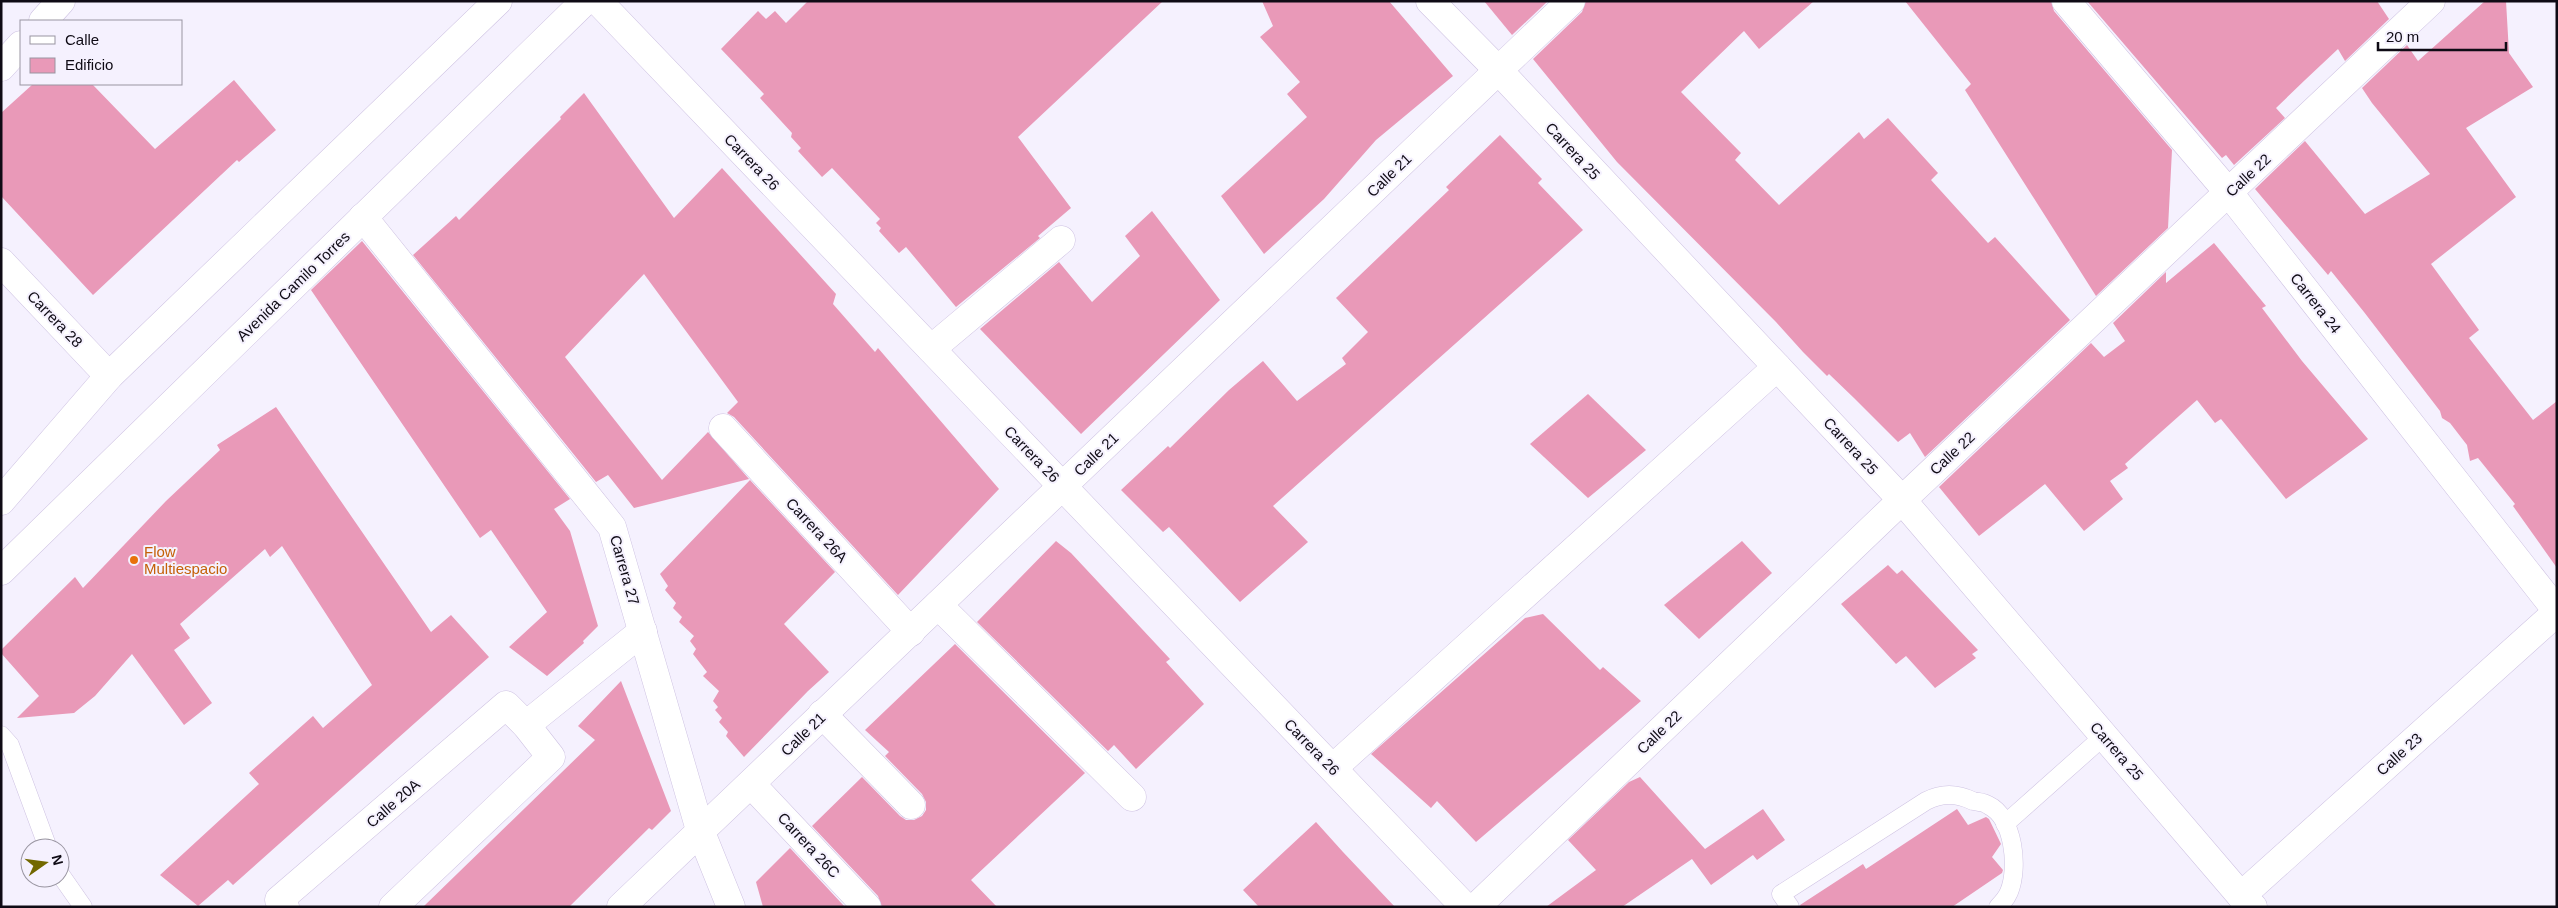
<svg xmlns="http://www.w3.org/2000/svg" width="2558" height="908" font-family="Arial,sans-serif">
	<rect width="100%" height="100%" fill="#f5f1fe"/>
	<g fill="#e999b8">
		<polygon points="808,1 1163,1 1018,137 1071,208 1038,236 1040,238 956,307 906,247 899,253 879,231 881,228 876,223 880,219 832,168 822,177 798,151 801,148 791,137 792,133 760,98 764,94 721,49 758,11 766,19 775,11 786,23"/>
		<polygon points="1262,1 1389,1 1453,76 1376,140 1324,199 1264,254 1221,196 1307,117 1287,94 1300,82 1260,37 1273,26"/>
		<polygon points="1484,1 1548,1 1512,35"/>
		<polygon points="1586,1 1814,1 1759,49 1744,31 1681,92 1741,153 1735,160 1779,205 1859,132 1864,139 1888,118 1938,173 1931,180 1988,243 1995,237 2070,320 1925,457 1910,433 1898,442 1854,398 1829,374 1827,376 1803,352 1776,322 1617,162 1533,59 1582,12"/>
		<polygon points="1905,1 2051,1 2054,11 2172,150 2168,228 2096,296 1965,90 1971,84"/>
		<polygon points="2087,1 2377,1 2389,19 2345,61 2338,49 2305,80 2276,108 2285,118 2234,165 2226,155 2222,158"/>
		<polygon points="2485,1 2506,1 2509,53 2533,87 2466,128 2516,197 2431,264 2479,330 2469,338 2533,420 2557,401 2557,568 2513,506 2515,504 2478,458 2470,461 2467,445 2450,423 2442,418 2440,411 2364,312 2331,271 2328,275 2255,189 2305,141 2365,214 2430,174 2372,103 2362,88 2407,45 2418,61"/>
		<polygon points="234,80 276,130 239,162 237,160 93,295 1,196 1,113 33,84 92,84 155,149"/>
		<polygon points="584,93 674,218 722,168 836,294 833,304 875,352 878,348 999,489 898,595 734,417 727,413 738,402 644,274 565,357 662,480 708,432 749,479 634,508 608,475 596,482 413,255 456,216 459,220 561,119 560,117"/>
		<polygon points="1500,135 1542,179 1538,183 1583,230 1273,506 1308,542 1240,602 1169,527 1163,532 1121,490 1168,446 1170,448 1229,390 1263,361 1297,401 1346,364 1342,358 1368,332 1336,298 1449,190 1446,187"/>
		<polygon points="1152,211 1220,300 1081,434 980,329 1059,262 1092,302 1140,256 1125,236"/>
		<polygon points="362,241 570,499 554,509 570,531 598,626 583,641 584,643 547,676 509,647 547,612 491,530 480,538 311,290"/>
		<polygon points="2214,243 2266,306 2262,308 2302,361 2368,439 2286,499 2221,419 2215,423 2197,400 2125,464 2128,468 2110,481 2123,499 2084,531 2045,484 1979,536 1939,487 2091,343 2104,357 2125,341 2113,323 2166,272 2166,283"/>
		<polygon points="1588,394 1646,450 1588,498 1530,444"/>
		<polygon points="276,407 431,632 451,615 489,657 233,885 228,880 198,906 160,875 259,784 249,773 313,716 323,728 372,685 282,546 270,557 265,549 180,624 190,638 174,650 212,703 184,725 132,654 95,696 74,713 17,718 39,696 1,653 1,650 75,577 83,588 166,501 220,450 217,445"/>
		<polygon points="750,480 835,572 784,624 829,672 808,691 744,757 726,736 728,732 719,722 722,718 715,710 718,707 713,701 719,691 703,676 707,672 693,654 696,649 690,641 694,636 679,622 682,617 673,608 676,603 665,590 668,586 660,574"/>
		<polygon points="1056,541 1071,553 1170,659 1166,662 1204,704 1136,769 1114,745 1108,751 977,622"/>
		<polygon points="1742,541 1772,573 1699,639 1664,605"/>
		<polygon points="1888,565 1897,574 1902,570 1978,650 1972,654 1976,658 1935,688 1906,656 1896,664 1841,604"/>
		<polygon points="1543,614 1600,670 1603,667 1641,701 1476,842 1437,801 1431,808 1371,754 1525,618"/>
		<polygon points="955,644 1085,773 971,880 997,907 882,907 878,896 812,826 862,777 900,816 906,820 914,820 922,816 926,810 926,802 922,794 885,756 889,752 865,730"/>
		<polygon points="621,681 671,811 652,830 649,828 569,907 423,907 595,740 578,726"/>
		<polygon points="1640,777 1705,849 1763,809 1785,840 1757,860 1753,855 1711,885 1692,859 1622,907 1546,907 1596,870 1568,840 1629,782"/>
		<polygon points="1957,809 1968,825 1986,817 1989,819 2001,844 1992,857 2003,870 2002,873 1952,907 1801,907 1800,905 1863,864 1866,869"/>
		<polygon points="1316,822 1343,852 1395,907 1259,907 1243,890"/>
		<polygon points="790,848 845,907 763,907 756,882"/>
	</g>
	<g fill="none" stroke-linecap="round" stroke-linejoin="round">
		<defs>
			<g id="lane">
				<polyline points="1,735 10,745 48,848"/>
				<polyline points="2005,824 2104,736"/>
				<polyline points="60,874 83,907"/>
				<path d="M 1790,907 L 1781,894 L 1926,801 C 1942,793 1956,793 1973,801 C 1978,802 1984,802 1988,805 C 2014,817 2019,868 2009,892 C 2007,897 2002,903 1998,907"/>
			</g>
			<g id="street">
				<polyline points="598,1 1465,907"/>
				<polyline points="1430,1 1499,71 1902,500 2241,896 2253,907"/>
				<polyline points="2066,1 2229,193 2557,611"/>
				<polyline points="43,21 61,1"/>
				<polyline points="1,67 21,45"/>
				<polyline points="363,217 612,527 700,830 731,907"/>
				<polyline points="1,262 109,376"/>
				<polyline points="931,349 1061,240"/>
				<polyline points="723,428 911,632"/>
				<polyline points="938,605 1132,797"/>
				<polyline points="822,714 911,805"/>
				<polyline points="526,725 643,631"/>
				<polyline points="1333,768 1777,367"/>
				<polyline points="751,784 867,907"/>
				<polyline points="2241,896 2557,612"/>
				<polyline points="285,907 279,900 506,705 526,725 551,757 393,907"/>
				<polyline points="621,907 1571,1"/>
				<polyline points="1476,907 1902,500 2431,1"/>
			</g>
			<g id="primary">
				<polyline points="1,501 109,376 498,1"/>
				<polyline points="1,571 585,1"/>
			</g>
		</defs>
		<use href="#lane" stroke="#cec2e2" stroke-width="19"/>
		<use href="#street" stroke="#cec2e2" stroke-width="29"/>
		<use href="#primary" stroke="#cec2e2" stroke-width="29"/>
		<use href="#lane" stroke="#fff" stroke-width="18"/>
		<use href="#street" stroke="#fff" stroke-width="28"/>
		<use href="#primary" stroke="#fff" stroke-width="28"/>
	</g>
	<circle fill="#e8710a" stroke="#f5f1fe" stroke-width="2" cx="134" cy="560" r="5"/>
	<g text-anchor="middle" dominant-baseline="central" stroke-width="4" stroke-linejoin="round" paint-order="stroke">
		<g font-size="15" fill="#0f0b15" stroke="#f5f1fe">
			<text transform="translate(1573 151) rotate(47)">Carrera 25</text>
			<text transform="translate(752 162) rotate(46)">Carrera 26</text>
			<text transform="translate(1389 175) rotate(-44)">Calle 21</text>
			<text transform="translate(2248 175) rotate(-43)">Calle 22</text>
			<text transform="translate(293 286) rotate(-44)">Avenida Camilo Torres</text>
			<text transform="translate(2316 303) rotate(52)">Carrera 24</text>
			<text transform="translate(55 319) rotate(46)">Carrera 28</text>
			<text transform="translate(1851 446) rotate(47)">Carrera 25</text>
			<text transform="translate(1952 453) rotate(-43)">Calle 22</text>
			<text transform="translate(1032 454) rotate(46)">Carrera 26</text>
			<text transform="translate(1096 454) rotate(-44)">Calle 21</text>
			<text transform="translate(817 530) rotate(47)">Carrera 26A</text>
			<text transform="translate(625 570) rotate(74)">Carrera 27</text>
			<text transform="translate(1659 732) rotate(-44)">Calle 22</text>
			<text transform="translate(803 734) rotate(-44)">Calle 21</text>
			<text transform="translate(1312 747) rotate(46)">Carrera 26</text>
			<text transform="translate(2117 751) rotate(49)">Carrera 25</text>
			<text transform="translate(2399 754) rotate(-42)">Calle 23</text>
			<text transform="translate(393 803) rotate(-41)">Calle 20A</text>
			<text transform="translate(809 845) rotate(47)">Carrera 26C</text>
		</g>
		<g font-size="15" fill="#c56008" stroke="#f5f1fe" text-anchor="start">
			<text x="144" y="551">Flow<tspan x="144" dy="17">Multiespacio</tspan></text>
		</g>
	</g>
	<rect width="2558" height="908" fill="none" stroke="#0f0b15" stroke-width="5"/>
	<rect x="20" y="20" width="162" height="65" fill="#f5f1fe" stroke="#9995a1"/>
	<rect x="30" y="36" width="25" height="8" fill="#ffffff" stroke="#9995a1"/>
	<text x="65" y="45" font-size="15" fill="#0f0b15">Calle</text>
	<rect x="30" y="58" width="25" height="15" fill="#e999b8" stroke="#9995a1"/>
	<text x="65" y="70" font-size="15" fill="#0f0b15">Edificio</text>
	<g transform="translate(45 863) rotate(76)"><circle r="24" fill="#f5f1fe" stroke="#9995a1"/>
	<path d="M0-4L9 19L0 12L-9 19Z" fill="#726800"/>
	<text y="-8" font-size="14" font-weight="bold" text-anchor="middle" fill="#0f0b15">N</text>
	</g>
	<path d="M2378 42v8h128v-8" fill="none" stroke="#0f0b15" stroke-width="2.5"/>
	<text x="2386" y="42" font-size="15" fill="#0f0b15" stroke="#f5f1fe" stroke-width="4" paint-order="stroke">20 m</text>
</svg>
